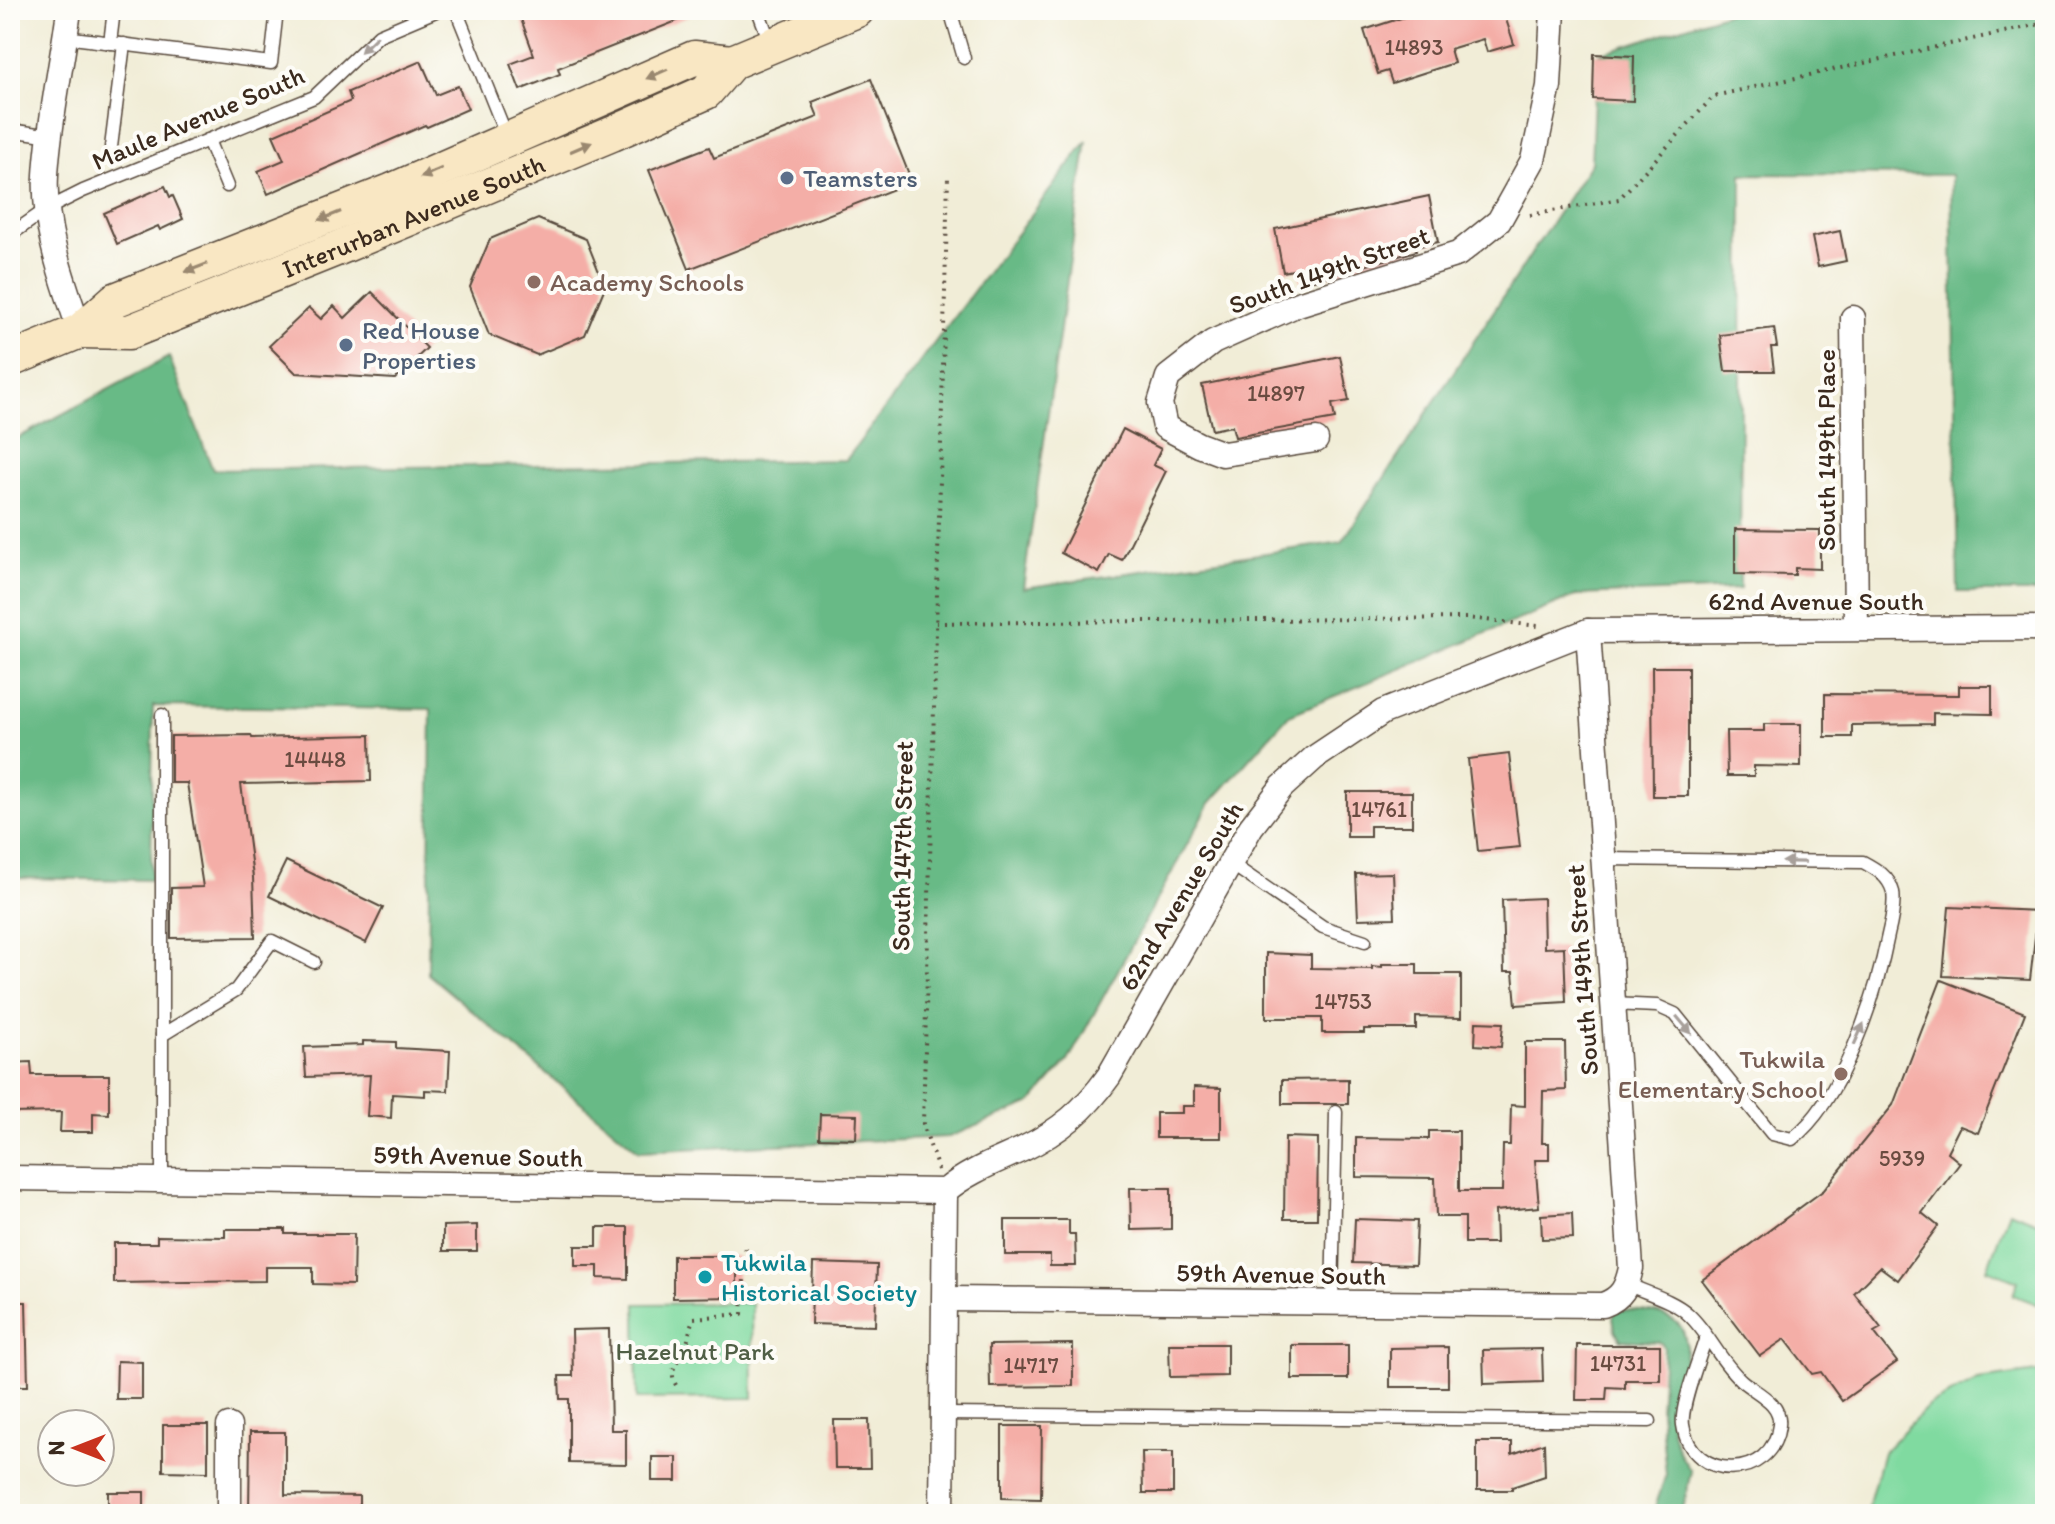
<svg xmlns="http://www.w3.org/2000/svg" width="2055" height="1524" font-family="Itim,sans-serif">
	<rect width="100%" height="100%" fill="#fdfcf7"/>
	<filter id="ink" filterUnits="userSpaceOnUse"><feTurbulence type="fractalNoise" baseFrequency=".0125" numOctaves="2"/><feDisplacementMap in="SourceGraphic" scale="16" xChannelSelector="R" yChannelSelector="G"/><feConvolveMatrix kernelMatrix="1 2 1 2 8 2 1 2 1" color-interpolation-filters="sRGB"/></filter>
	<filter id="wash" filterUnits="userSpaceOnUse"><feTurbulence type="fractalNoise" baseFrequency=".006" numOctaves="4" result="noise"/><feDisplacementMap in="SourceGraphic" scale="32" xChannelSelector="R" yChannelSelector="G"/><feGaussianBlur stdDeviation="1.8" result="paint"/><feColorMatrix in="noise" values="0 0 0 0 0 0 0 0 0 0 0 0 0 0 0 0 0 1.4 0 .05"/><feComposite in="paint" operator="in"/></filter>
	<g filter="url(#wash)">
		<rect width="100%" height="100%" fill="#f1edd7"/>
		<g fill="#80daa0" stroke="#5e825f" stroke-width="2">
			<polygon points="2009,1211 2045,1225 2045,1307 2013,1295 2018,1281 1987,1269"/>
			<polygon points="752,1303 753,1398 637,1399 636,1304"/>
			<polygon points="2045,1371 2045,1514 1866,1514 1883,1452 1929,1405 1978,1380"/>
		</g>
		<g fill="#68ba86" stroke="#527252" stroke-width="2">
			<polygon points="1737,10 2045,10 2045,592 1958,592 1951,175 1742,174 1740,589 1578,595 1289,715 1210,803 1068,1061 1030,1104 949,1137 639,1151 428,974 431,709 153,706 151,880 10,878 10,442 169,357 213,470 846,460 1087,141 1023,588 1342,542 1591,163 1596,55"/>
			<path d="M 1625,1310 C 1675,1311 1697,1323 1681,1376 C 1678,1388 1672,1400 1671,1412 C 1669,1433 1679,1455 1691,1471 L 1682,1514 L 1653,1514 L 1666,1474 L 1660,1411 L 1664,1348 L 1661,1343 L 1657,1342 L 1621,1340 L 1615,1330 L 1613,1317 L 1617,1311 Z"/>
		</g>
		<g id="blocks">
			<g fill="#f4aea7">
				<polygon points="544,10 702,10 702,11 558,68 560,74 520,90 510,64 534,55 521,19"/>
				<polygon points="1426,10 1503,10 1514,44 1487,52 1483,39 1450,49 1454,63 1392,83 1388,71 1378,74 1364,30"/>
				<polygon points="1594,54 1634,56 1633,101 1593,99"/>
				<polygon points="421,61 436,95 458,86 468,109 427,127 425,125 268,194 258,171 284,160 273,135 351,101 348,92"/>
				<polygon points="871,79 912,182 689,269 649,170 709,147 714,158 818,117 812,102"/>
				<polygon points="165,186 170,197 173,196 183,219 160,230 158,226 117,244 104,213"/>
				<polygon points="1429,196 1438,242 1415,247 1416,251 1319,279 1301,282 1298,269 1283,272 1275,229"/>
				<polygon points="538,219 586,239 605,287 585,335 537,355 489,335 470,287 490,239"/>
				<polygon points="1840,231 1846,261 1818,267 1812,237"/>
				<polygon points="372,292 427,348 395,379 296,373 269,346 309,308 321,319 334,306 345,318"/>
				<polygon points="1774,328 1777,347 1771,347 1774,371 1725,371 1720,335"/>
				<polygon points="1340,356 1349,401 1332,404 1335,419 1235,437 1232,426 1212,430 1202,385"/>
				<polygon points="1123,429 1161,449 1153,465 1166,471 1122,560 1109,554 1099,573 1061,553"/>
				<polygon points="1735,529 1820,530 1820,569 1795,568 1795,575 1735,574"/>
				<polygon points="1652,667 1688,667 1688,796 1653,796"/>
				<polygon points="1959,686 1992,686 1992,714 1933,713 1933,724 1852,725 1852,737 1825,737 1825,694 1959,695"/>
				<polygon points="1764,724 1801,724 1801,767 1754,766 1754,776 1727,776 1726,731 1764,731"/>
				<polygon points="251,735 252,738 370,735 371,781 241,784 253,877 255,937 171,938 171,888 203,887 187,783 171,783 171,736"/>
				<polygon points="1509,754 1520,847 1478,851 1468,759"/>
				<polygon points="1347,792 1412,792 1412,826 1370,826 1370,837 1347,837"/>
				<polygon points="286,861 383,908 366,943 269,896"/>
				<polygon points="1393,873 1395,918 1358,919 1356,874"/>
				<polygon points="1543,898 1544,948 1564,947 1566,1002 1516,1005 1513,972 1504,972 1502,900"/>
				<polygon points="1949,907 2038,911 2030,980 1943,976"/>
				<polygon points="1266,953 1311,955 1311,968 1372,969 1372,966 1382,967 1382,964 1417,964 1417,974 1461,974 1461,1018 1416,1017 1416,1029 1364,1029 1364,1033 1322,1033 1322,1018 1266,1018"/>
				<polygon points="1941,980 2025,1013 1978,1133 1960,1126 1947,1152 1960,1163 1922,1213 1938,1226 1898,1280 1880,1267 1854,1293 1881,1328 1874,1332 1897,1362 1842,1401 1821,1372 1812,1374 1785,1339 1760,1356 1702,1280 1824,1190 1893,1105"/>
				<polygon points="1476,1022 1503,1023 1501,1047 1475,1045"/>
				<polygon points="363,1041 396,1042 396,1048 450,1051 448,1091 425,1090 425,1096 392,1094 391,1118 367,1116 370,1075 306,1077 304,1047 363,1045"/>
				<polygon points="1525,1042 1565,1042 1566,1090 1543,1091 1542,1143 1549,1143 1549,1160 1535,1160 1539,1207 1495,1211 1496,1243 1465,1243 1465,1217 1436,1217 1435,1178 1356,1177 1356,1138 1429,1139 1429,1131 1459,1131 1459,1191 1502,1191 1503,1145 1510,1145 1511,1105 1525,1106"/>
				<polygon points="31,1062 32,1075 109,1075 109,1114 93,1113 93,1132 60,1132 61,1112 10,1113 10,1063"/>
				<polygon points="1348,1079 1348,1104 1282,1104 1282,1080"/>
				<polygon points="1194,1087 1221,1088 1221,1138 1156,1138 1156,1113 1182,1113 1182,1106 1194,1106"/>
				<polygon points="820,1114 857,1115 856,1139 819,1138"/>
				<polygon points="1285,1137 1318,1138 1317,1219 1284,1219"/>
				<polygon points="1130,1188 1171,1188 1171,1229 1131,1230"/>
				<polygon points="1572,1213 1573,1238 1542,1239 1541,1215"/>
				<polygon points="1355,1219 1417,1221 1415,1265 1353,1263"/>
				<polygon points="1005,1220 1069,1220 1069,1234 1075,1234 1076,1266 1050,1266 1050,1255 1005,1255"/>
				<polygon points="477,1225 477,1251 443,1251 443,1226"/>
				<polygon points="597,1227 628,1227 628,1279 598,1278 598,1266 575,1266 575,1246 597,1246"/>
				<polygon points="225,1229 285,1229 285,1234 354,1234 353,1285 313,1284 313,1267 265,1267 265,1281 114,1283 114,1243 157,1243 157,1236 225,1237"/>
				<polygon points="673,1256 737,1256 737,1297 673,1298"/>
				<polygon points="813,1263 877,1265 875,1326 811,1324"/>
				<polygon points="10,1302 26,1302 28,1386 10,1386"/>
				<polygon points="609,1329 611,1430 626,1430 626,1464 569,1463 569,1399 560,1399 559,1376 573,1376 572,1330"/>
				<polygon points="1073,1344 1073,1386 990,1387 989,1345"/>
				<polygon points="1169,1344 1227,1344 1227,1376 1170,1377"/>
				<rect x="1292" y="1345" width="56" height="34"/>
				<polygon points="1577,1345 1660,1345 1660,1380 1625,1380 1625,1388 1607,1387 1606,1400 1576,1400"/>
				<polygon points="1448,1347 1448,1387 1390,1387 1390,1348"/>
				<polygon points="1542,1349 1543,1382 1484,1384 1483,1350"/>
				<polygon points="117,1361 142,1362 142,1399 116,1399"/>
				<polygon points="834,1420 869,1420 870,1468 835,1468"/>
				<polygon points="163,1425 208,1425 208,1472 163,1471"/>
				<polygon points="1002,1426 1042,1426 1041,1499 1002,1498"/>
				<polygon points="250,1432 285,1432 285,1495 359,1496 359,1514 249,1514"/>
				<polygon points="1477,1442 1512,1442 1512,1454 1544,1443 1545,1476 1512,1487 1512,1490 1477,1490"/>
				<polygon points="1142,1452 1173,1452 1173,1493 1143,1493"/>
				<rect x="652" y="1457" width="25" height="24"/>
				<rect x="108" y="1492" width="36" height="22"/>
			</g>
		</g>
	</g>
	<g filter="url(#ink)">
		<use href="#blocks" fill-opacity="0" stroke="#56473a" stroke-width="2"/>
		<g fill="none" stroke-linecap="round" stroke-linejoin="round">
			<defs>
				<g id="lane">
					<polyline points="456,10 507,137"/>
					<polyline points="758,10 770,42"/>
					<polyline points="950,10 964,58"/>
					<polyline points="65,37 271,63 277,10"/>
					<polyline points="110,43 114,10"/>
					<polyline points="10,130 51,136"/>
					<polyline points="208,140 227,186"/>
					<polyline points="111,147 124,44"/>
					<polyline points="10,235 47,209 83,191 314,97 379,35 438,10"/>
					<polyline points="162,715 162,1180"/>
					<path d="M 1603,859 L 1863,862 C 1876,869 1889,876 1893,892 C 1895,904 1891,923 1888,935 C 1876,996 1842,1101 1792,1139 L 1772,1134 L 1675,1014 L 1657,1006 L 1612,1004"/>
					<polyline points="1230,863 1323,927 1365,941"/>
					<polyline points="162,1035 236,990 272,941 314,962"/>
					<path d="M 1627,1284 C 1646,1293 1673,1300 1688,1314 C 1709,1333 1720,1362 1742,1381 C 1756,1393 1782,1403 1779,1425 C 1773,1481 1691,1483 1683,1425 C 1680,1407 1700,1357 1706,1337"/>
					<polyline points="1332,1302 1336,1112"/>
					<polyline points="943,1414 1650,1421"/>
				</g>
				<g id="street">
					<path d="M 69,10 C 62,65 49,120 46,175 C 43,229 63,280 80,331"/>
					<polyline points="1853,318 1856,628"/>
					<polyline points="1316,440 1223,454 1199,445 1165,427 1160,403 1168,377 1213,342 1298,304 1458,254 1499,221 1533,160 1549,86 1553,10"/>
					<polyline points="10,1178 945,1191"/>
					<path d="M 945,1191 C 969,1171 995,1162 1023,1149 C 1060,1131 1085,1110 1109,1076 L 1251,827 L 1282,787 L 1314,758 L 1383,712 L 1588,631 L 2045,628"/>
					<path d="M 945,1299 L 1603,1305 C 1622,1298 1627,1287 1631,1268 L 1588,631"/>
					<polyline points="229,1426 229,1514"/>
					<polyline points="942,1514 945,1191"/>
				</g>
				<g id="secondary">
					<path id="s1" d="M 80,331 L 129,332 L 336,249 L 612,134 L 706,92 L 732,62 L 857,10"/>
					<polyline points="10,360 80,331 115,300 391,191 694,58 732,62"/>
				</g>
			</defs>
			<use href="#lane" stroke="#56473a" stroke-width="15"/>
			<use href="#street" stroke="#56473a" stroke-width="27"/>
			<use href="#secondary" stroke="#56473a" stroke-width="37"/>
			<g stroke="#56473a" stroke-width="4" stroke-dasharray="2 6" stroke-linecap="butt">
				<polyline points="1530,215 1619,199 1714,96 2045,23"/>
				<polyline points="936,623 1468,618 1538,626"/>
				<polyline points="938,1170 923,1124 948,177"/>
				<path d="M 676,1385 C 666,1367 683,1359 687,1343 C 690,1334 689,1327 694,1318 L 742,1314 L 746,1244"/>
			</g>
			<use href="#lane" stroke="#fff" stroke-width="12"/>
			<use href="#street" stroke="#fff" stroke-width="24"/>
			<use href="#secondary" stroke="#f9e7c3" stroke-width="34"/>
		</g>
		<defs><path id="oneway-solid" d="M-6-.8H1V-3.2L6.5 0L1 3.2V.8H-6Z" transform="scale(2)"/></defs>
		<g fill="#a79f9a">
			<use href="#oneway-solid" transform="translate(369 44) rotate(136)"/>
			<use href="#oneway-solid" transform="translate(1794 862) rotate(-179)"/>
			<use href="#oneway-solid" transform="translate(1684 1025) rotate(50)"/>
			<use href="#oneway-solid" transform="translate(1859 1034) rotate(-66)"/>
		</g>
		<g fill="#9a8870">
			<use href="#oneway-solid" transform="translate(657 74) rotate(156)"/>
			<use href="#oneway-solid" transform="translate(581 147) rotate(-23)"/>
			<use href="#oneway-solid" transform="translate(431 173) rotate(156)"/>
			<use href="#oneway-solid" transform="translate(330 216) rotate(158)"/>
			<use href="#oneway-solid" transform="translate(196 268) rotate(159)"/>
		</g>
	</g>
	<g fill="#5c6f8a" stroke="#fdfcf7" stroke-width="3">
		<circle cx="787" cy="178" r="8"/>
		<circle cx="346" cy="345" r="8"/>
	</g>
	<g fill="#8d6e63" stroke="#fdfcf7" stroke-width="3">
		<circle cx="534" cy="282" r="8"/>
		<circle cx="1841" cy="1074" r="8"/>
	</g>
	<circle fill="#0f9aa8" stroke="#fdfcf7" stroke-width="3" cx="705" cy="1277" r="8"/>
	<g text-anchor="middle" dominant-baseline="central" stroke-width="8" stroke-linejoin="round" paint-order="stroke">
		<g font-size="22" fill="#694b40">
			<text x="1414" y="47">14893</text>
			<text x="1276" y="393">14897</text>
			<text x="315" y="759">14448</text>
			<text x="1379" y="809">14761</text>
			<text x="1343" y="1001">14753</text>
			<text x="1902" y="1158">5939</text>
			<text x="1618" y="1363">14731</text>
			<text x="1031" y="1365">14717</text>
		</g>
		<g font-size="26" fill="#3b2a1e" stroke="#fdfcf7">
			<text transform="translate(198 118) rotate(-23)">Maule Avenue South</text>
			<text stroke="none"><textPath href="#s1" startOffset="356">Interurban Avenue South</textPath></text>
			<text transform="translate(1329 270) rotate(-20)">South 149th Street</text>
			<text transform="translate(1826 450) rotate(-90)">South 149th Place</text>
			<text x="1816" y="601">62nd Avenue South</text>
			<text transform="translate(902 846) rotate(-89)">South 147th Street</text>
			<text transform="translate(1181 896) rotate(-59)">62nd Avenue South</text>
			<text transform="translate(1582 970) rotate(-94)">South 149th Street</text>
			<text transform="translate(478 1156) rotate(1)">59th Avenue South</text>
			<text transform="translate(1281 1274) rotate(1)">59th Avenue South</text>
		</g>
		<g font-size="26" fill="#4e5e75" stroke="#fdfcf7" text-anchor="start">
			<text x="803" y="178">Teamsters</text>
			<text x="362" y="330">Red House<tspan x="362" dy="30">Properties</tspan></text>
		</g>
		<g font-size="26" fill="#785e54" stroke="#fdfcf7" text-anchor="start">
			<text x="550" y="282">Academy Schools</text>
			<text x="1825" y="1059" text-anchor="end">Tukwila<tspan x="1825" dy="30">Elementary School</tspan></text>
		</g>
		<g font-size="26" fill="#0d838f" stroke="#fdfcf7" text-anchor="start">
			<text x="721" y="1262">Tukwila<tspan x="721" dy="30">Historical Society</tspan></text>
		</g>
		<g font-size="26" fill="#505f45" stroke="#fdfcf7">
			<text x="695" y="1351">Hazelnut Park</text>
		</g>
	</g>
	<rect width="2055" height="1524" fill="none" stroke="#fdfcf7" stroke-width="40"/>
	<g transform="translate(76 1448) rotate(270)"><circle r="38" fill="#fdfcf7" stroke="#afa8a0" stroke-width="2"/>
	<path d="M0-6L14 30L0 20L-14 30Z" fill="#c8321e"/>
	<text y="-12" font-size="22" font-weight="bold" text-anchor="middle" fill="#3b2a1e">N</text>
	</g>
</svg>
